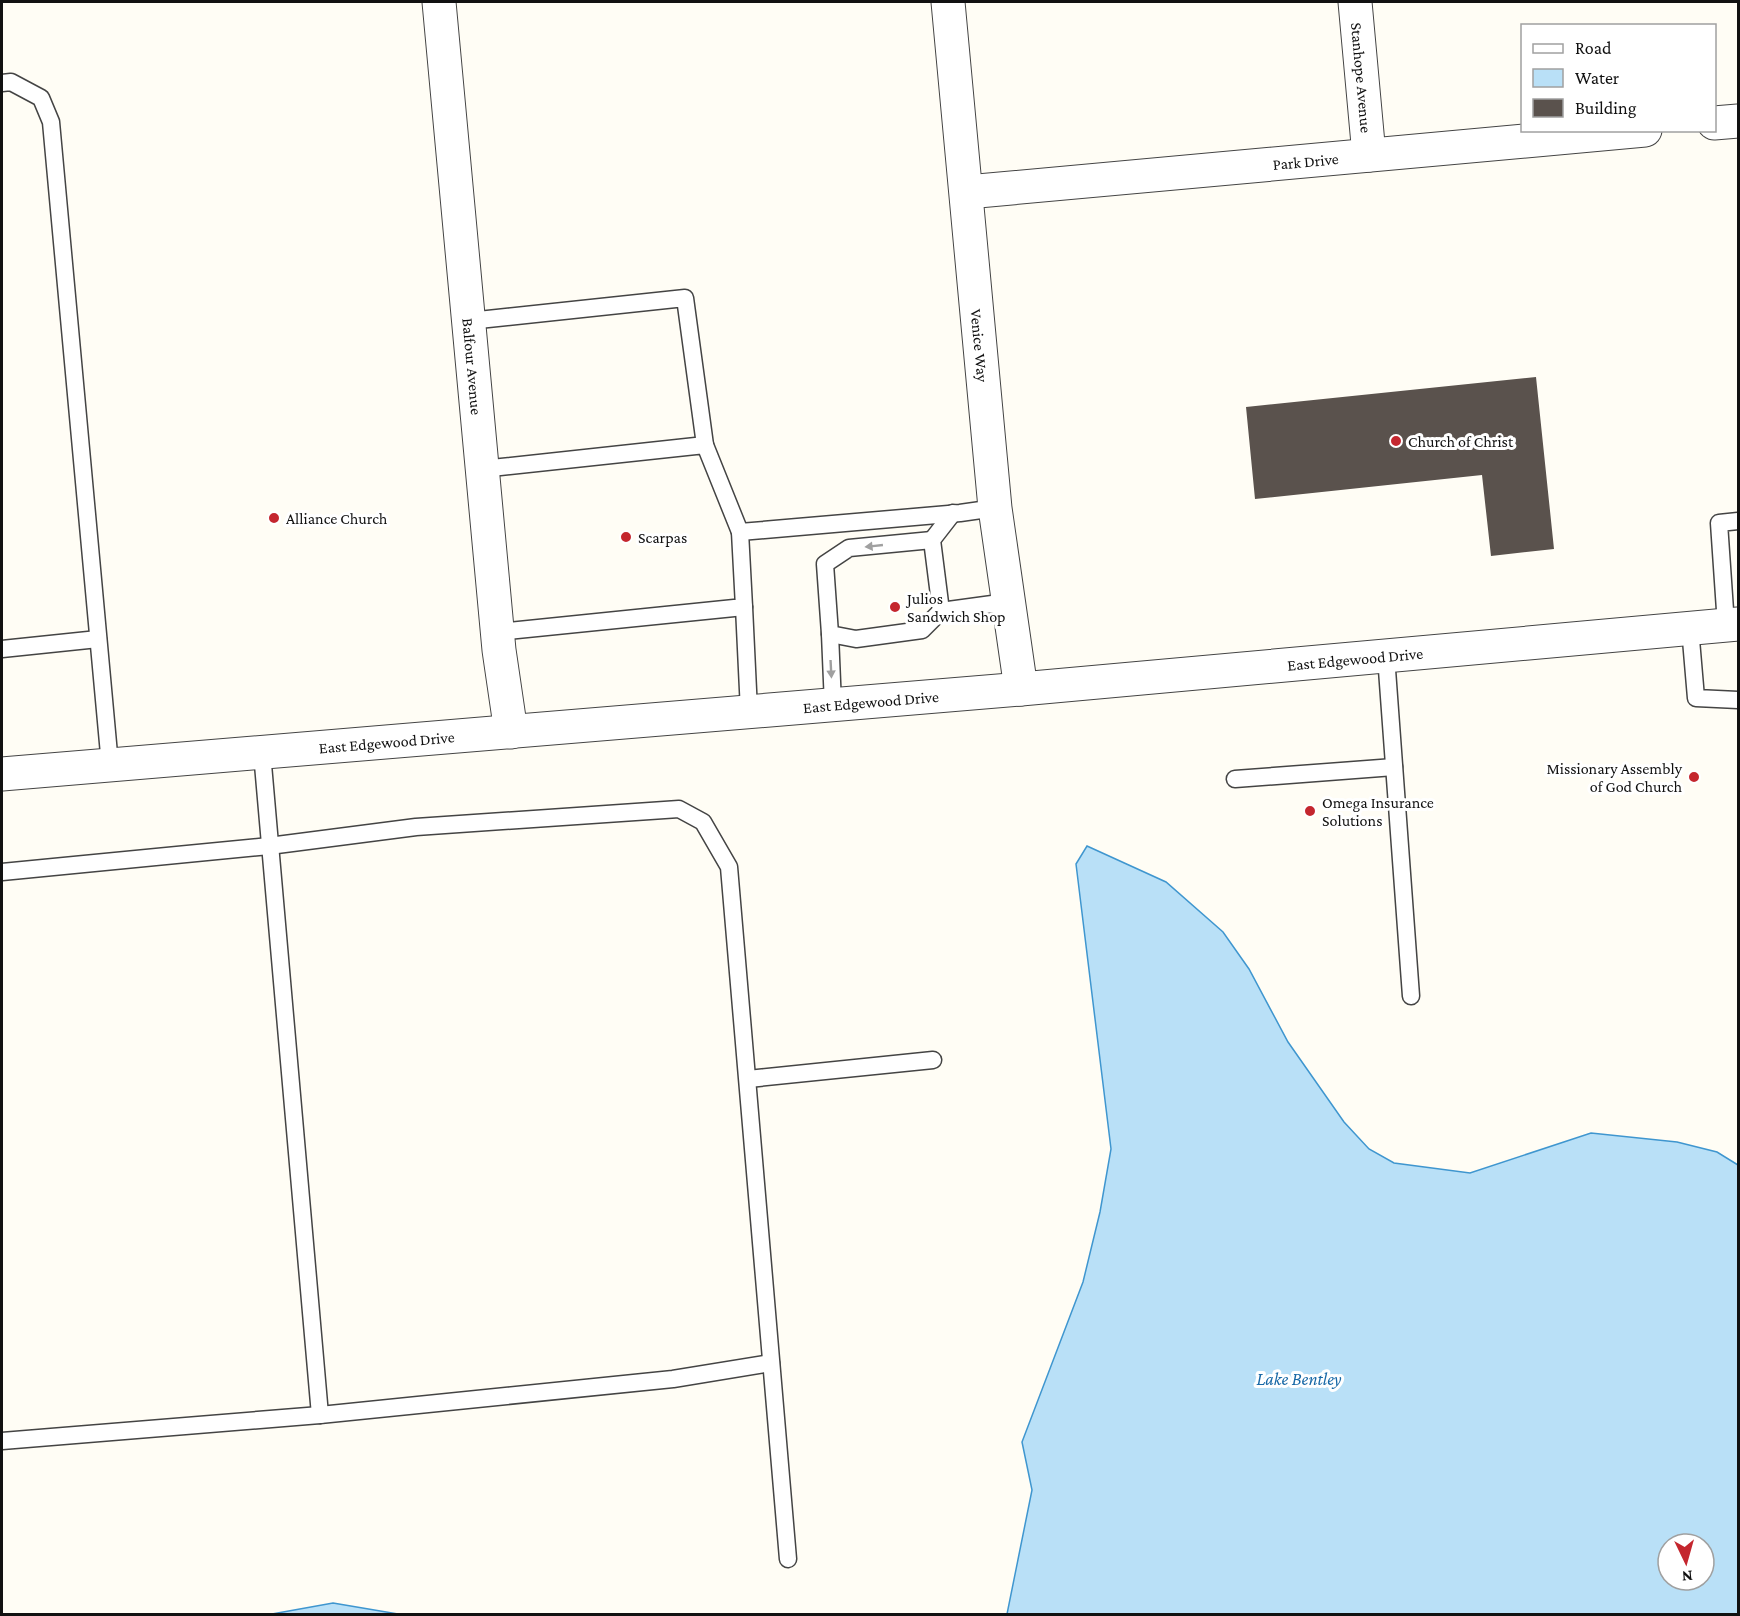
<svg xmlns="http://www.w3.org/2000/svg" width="1740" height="1616" font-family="'Crimson Pro',serif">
	<rect width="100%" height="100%" fill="#fffdf5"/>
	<g fill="#b9e0f7" stroke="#3f96cf" stroke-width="1.5" fill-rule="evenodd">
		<path d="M 1087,846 L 1166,882 L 1223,932 L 1249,969 L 1288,1042 L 1344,1122 L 1369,1149 L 1394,1163 L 1470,1173 L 1591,1133 L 1677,1142 L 1717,1152 L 1738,1165 L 1738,1614 L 1007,1614 L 1032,1490 L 1022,1442 L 1083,1282 L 1100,1212 L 1111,1149 L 1076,864 ZM 1668,1544 L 1704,1544 L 1704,1580 L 1668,1580 Z"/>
		<polygon points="333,1603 398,1614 272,1614"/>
	</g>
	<polygon fill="#5a524d" points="1536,377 1554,549 1491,556 1482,475 1255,499 1246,407"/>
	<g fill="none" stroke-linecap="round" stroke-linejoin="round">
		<defs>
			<g id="service">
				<polyline points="2,83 11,82 41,98 51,122 110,765"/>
				<polyline points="469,321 685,298 705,445"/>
				<polyline points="482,469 705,445 740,532 960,513 995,508"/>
				<polyline points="932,540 849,548 825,564 830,634 856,639 922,630 941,611 1007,602"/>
				<polyline points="744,607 749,711"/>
				<polyline points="941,611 932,540 953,513"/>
				<polyline points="1726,625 1719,523 1738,521"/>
				<polyline points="1690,628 1696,698 1738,700"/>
				<polyline points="498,632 744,607 740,532"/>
				<polyline points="830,634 833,705"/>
				<polyline points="2,649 98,639"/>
				<polyline points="1386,656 1411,996"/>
				<polyline points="262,753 320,1415"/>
				<polyline points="1235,779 1394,767"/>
				<polyline points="2,872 269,846 416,827 679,809 703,822 729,867 788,1559"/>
				<polyline points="748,1079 933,1060"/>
				<polyline points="2,1441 320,1415 673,1379 771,1363"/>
			</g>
			<g id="minor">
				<path id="s1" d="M 439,2 L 499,650 L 511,732"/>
				<path id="s2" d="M 948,2 L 995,508 L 1021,689"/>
				<path id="s3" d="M 1355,2 L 1369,155"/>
				<polyline points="1714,123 1738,121"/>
				<path id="s4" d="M 967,192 L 1645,130"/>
			</g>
			<g id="tertiary">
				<path id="s5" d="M 2,774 L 1021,689 L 1738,624"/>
			</g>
		</defs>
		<use href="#service" stroke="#444" stroke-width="19"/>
		<use href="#minor" stroke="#444" stroke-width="35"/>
		<use href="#tertiary" stroke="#444" stroke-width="35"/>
		<use href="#service" stroke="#fff" stroke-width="16"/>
		<use href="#minor" stroke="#fff" stroke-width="33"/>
		<use href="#tertiary" stroke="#fff" stroke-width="33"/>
	</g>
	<defs><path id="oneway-solid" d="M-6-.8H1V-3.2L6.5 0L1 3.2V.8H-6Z" transform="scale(1.5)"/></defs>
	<g fill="#a0a0a0">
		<use href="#oneway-solid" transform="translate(874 546) rotate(174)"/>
		<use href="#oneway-solid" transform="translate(831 669) rotate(87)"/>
	</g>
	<g fill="#c4262e" stroke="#fff" stroke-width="2">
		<circle cx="1396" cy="441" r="6"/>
		<circle cx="274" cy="518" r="6"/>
		<circle cx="626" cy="537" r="6"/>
		<circle cx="895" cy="607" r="6"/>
		<circle cx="1694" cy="777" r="6"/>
		<circle cx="1310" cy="811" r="6"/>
	</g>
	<g text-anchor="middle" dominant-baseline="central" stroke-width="6" stroke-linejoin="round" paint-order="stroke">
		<g font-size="16" fill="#111" stroke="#fff">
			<text stroke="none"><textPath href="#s3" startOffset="76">Stanhope Avenue</textPath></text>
			<text stroke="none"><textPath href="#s4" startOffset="340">Park Drive</textPath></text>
			<text stroke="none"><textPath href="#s2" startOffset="345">Venice Way</textPath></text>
			<text stroke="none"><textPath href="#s1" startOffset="366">Balfour Avenue</textPath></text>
			<text stroke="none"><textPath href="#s5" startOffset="1358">East Edgewood Drive</textPath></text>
			<text stroke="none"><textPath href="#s5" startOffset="872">East Edgewood Drive</textPath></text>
			<text stroke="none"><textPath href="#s5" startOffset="386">East Edgewood Drive</textPath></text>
		</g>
		<g font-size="16" fill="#111" stroke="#fff" text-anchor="start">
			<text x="1408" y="441">Church of Christ</text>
			<text x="286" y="518">Alliance Church</text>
			<text x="638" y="537">Scarpas</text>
			<text x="907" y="598">Julios<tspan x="907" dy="18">Sandwich Shop</tspan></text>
			<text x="1682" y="768" text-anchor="end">Missionary Assembly<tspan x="1682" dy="18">of God Church</tspan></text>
			<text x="1322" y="802">Omega Insurance<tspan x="1322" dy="18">Solutions</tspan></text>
		</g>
		<g font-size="18" font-style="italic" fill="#1768a6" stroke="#fff">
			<text x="1299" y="1379">Lake Bentley</text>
		</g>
	</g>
	<rect width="1740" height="1616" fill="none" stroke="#111111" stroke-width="6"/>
	<rect x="1521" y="24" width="195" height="108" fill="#ffffff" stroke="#a0a0a0" stroke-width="1.5"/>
	<rect x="1533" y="44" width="30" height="9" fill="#ffffff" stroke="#a0a0a0" stroke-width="1.5"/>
	<text x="1575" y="54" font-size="18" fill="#111111">Road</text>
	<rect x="1533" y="69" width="30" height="18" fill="#b9e0f7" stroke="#a0a0a0" stroke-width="1.5"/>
	<text x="1575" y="84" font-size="18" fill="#111111">Water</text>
	<rect x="1533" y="99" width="30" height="18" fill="#5a524d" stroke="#a0a0a0" stroke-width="1.5"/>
	<text x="1575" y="114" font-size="18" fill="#111111">Building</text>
	<g transform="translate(1686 1562) rotate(175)"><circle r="28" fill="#ffffff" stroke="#a0a0a0" stroke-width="1.5"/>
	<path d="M0-4.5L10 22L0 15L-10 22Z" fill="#c4262e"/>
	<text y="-9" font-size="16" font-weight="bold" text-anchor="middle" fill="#111111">N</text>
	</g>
</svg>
